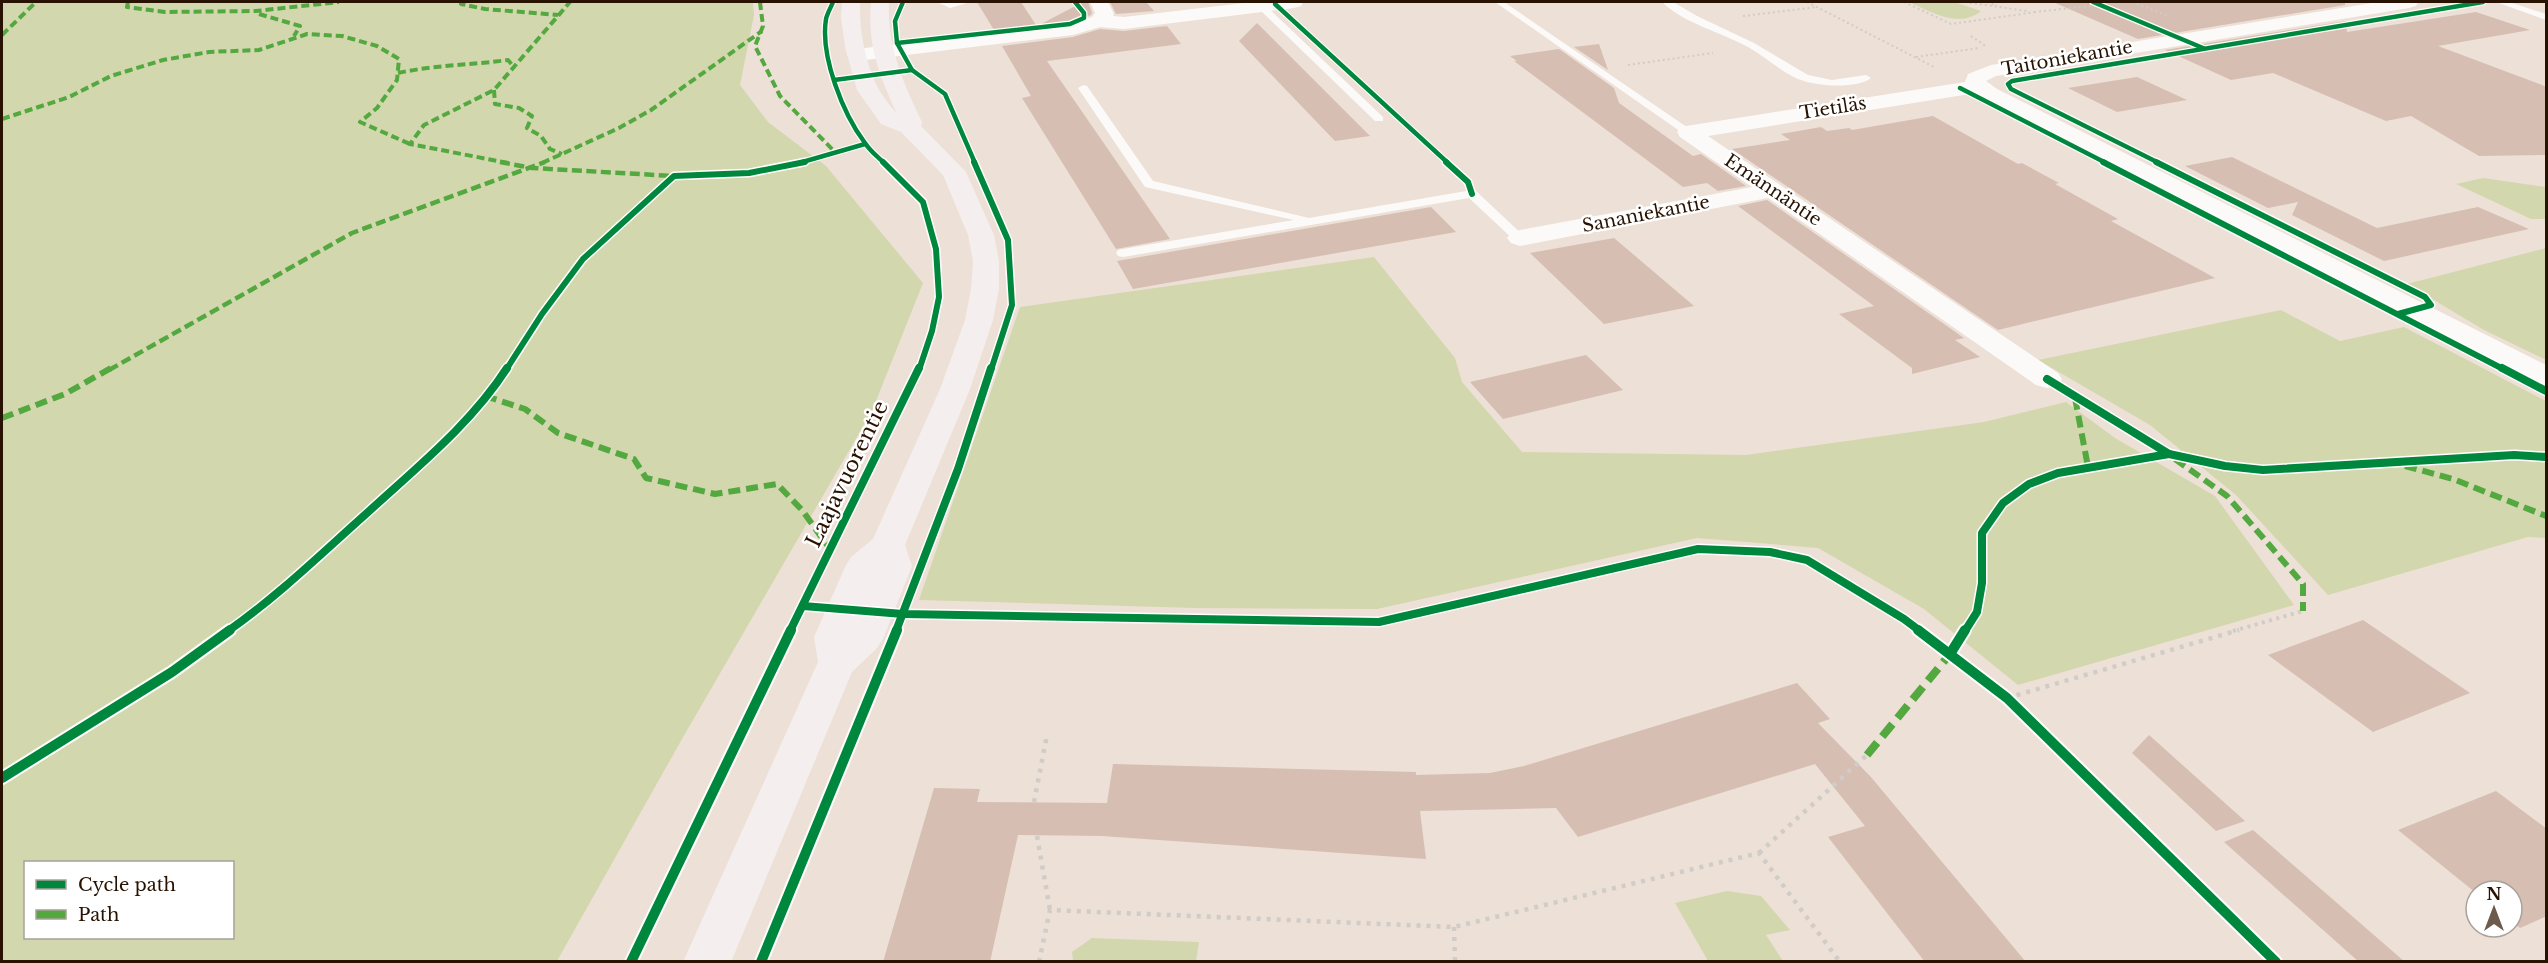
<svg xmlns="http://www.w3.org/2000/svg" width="2548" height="963" font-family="'Libre Baskerville',serif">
	<rect width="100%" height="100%" fill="#ede0d6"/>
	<g fill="#d3d7ad" fill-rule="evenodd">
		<path d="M 2,2 L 753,2 L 754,15 L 740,85 L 768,122 L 826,166 L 923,283 L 872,411 L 682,739 L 557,961 L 2,961 ZM 26,862 L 232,862 L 232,938 L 26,938 Z"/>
		<path d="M 1909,2 L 1954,2 L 1981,11 C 1959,29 1931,12 1909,2 Z"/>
		<polygon points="2483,178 2546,187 2546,219 2531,219 2456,184"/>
		<polygon points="2546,248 2546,360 2484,330 2407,284"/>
		<polygon points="1374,257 1455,358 1462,382 1522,452 1746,455 1984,422 2066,402 2115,438 2215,496 2294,605 2018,685 1924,609 1818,548 1697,538 1377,609 1195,608 919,600 1020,307"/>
		<polygon points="2281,310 2340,341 2404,327 2546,401 2546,538 2528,537 2328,595 2236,495 2150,425 2038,360"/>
		<polygon points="1727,891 1761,896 1790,930 1766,935 1783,961 1708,961 1675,903"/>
		<polygon points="1092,938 1199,942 1196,961 1073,961 1072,952"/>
	</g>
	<g fill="#d6beb3">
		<polygon points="977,2 1021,2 1036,25 994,30"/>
		<polygon points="1083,2 1088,2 1092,13 1091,15 1071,21 1041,24"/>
		<polygon points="1110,2 1146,2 1154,11 1116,14"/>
		<polygon points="2053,2 2345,2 2345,5 2138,39"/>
		<polygon points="2476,12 2530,30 2438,46 2547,87 2547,155 2479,156 2411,116 2386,121 2273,73 2231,80 2165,50 2346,21 2347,32"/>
		<polygon points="1257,23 1370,136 1335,141 1239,41"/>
		<polygon points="1167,26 1181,44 1047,61 1170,239 1116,249 1022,98 1031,96 1002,46 1073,37 1100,29 1124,31"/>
		<polygon points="1599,44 1608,70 1574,47"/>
		<polygon points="1559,49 1614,88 1619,103 1693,156 1701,154 1746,186 1718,191 1707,183 1683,187 1514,61 1517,61 1510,56"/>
		<polygon points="2137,77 2187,100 2117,112 2068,88"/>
		<polygon points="1933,116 2018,164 2022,163 2059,183 2055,184 2118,219 2111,221 2215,278 1998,330 1732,149 1790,140 1781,134 1821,127 1827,131 1849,128 1852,130"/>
		<polygon points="2232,157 2377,228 2478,207 2529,229 2384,261 2292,215 2298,202 2268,208 2185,166"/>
		<polygon points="1767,200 1964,338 1955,340 1980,357 1912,374 1912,368 1839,314 1874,306 1738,206"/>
		<polygon points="1431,207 1456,232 1133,289 1117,261"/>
		<polygon points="1614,238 1694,306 1604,324 1530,253"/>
		<polygon points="1586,355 1623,390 1503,419 1470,382"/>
		<polygon points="2363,620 2470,693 2373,732 2268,655"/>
		<polygon points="1797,683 1830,719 1818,723 1870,776 2026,962 1925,962 1828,837 1865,826 1815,764 1578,837 1556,808 1420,811 1426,859 1102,836 1018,835 990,962 883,962 934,788 980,789 977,802 1107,803 1113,764 1416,772 1416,775 1490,773 1524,766"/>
		<polygon points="2149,735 2245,821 2216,831 2132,753"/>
		<polygon points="2496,791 2547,829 2547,916 2520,928 2512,922 2512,891 2476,893 2398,830"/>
		<polygon points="2253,830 2405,962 2359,962 2224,842"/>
	</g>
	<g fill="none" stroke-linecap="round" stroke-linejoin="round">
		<g stroke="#d0ccc8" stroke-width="2" stroke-dasharray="2 3" stroke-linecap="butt">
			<polyline points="1807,2 1934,67"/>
			<polyline points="1904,2 1951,24 2036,12"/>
			<polyline points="1965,2 2027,11"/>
			<polyline points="1987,2 1997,6"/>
			<polyline points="2132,2 2168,16"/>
			<polyline points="2034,12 2100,5"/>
			<polyline points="1743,16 1817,7"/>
			<polyline points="1971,36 1987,47"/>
			<polyline points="1916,57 1979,48"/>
			<polyline points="1628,65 1713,53"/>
		</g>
		<polyline stroke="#d0ccc8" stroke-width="4" stroke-dasharray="3 4.5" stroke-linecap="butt" points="2233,631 2303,611"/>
		<g stroke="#d0ccc8" stroke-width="4.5" stroke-dasharray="4 6" stroke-linecap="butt">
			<polyline points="2007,698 2239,630"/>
			<polyline points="1034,802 1047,735"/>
			<polyline points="1037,836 1050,910"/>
			<polyline points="1759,853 1867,755"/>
			<polyline points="1454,927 1455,962"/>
			<polyline points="1039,962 1050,910 1454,927 1759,853 1840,962"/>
		</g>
		<g fill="#fcfaf9" fill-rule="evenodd">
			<polygon points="937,2 970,2 950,8"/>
			<polygon points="1495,2 1504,2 1694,132 1688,135 1684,134"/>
			<path d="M 1662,2 L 1673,2 L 1697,16 L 1754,43 L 1808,75 L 1832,80 L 1866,75 L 1871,78 C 1857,89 1820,86 1804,81 C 1784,75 1766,57 1748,47 C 1721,32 1685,24 1662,2 Z"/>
			<polygon points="2496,2 2509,2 2546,14 2546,20"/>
			<polygon points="1258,4 1264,4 1383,117 1383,121 1375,121 1258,8"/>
			<polygon points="1083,85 1087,86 1153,181 1309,218 1472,190 1476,191 1526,238 1525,241 1515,241 1469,198 1123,257 1118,256 1116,253 1118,250 1123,249 1294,220 1145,187 1078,88"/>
		</g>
		<g fill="#fcfaf9" fill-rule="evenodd">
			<polygon points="1090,2 1108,2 1114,14 1113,16 1124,17 1253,2 1303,2 1301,6 1294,8 1124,29 1100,27 1073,35 857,61 850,59 847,55 850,51 857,49 1071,23 1092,17 1095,13"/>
			<polygon points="2378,2 2418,2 2416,6 2409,8 1996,76 1986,81 1997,89 2546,365 2546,385 2535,382 1976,93 1708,136 2058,373 2062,379 2058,385 2047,388 2036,385 1768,198 1520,246 1511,243 1507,238 1511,233 1520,230 1752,187 1680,137 1677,132 1680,127 1965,82 1968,74 1991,65"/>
		</g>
		<path fill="#f5eeee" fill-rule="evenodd" d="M 842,2 L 860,2 C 859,29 865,62 877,86 C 882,96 890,105 897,114 C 879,74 867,46 871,2 L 889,2 C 887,47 903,82 922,122 L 921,126 L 966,172 L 994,235 L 999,261 L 999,289 L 993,320 L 970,389 L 905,545 L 912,566 L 883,639 L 877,648 L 852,672 L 731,962 L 683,962 L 818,662 L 814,637 L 846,565 L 851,557 L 873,539 L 940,389 L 965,320 L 971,289 L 973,261 L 968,235 L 943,175 L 901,132 L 881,124 L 857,90 L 845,47 L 841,17 Z"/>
		<g stroke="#53a840" stroke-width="4" stroke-dasharray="8 4" stroke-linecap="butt">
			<polyline points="128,2 127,7 165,12 256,11 339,2"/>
			<polyline points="464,2 461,4 485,9 558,15"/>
			<polyline points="760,2 763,26 755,46 780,96 835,152"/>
			<polyline points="259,14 300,26 294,36"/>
			<polyline points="2,35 36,2"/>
			<path d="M 398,73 C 434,65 471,65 508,60 L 514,67"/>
			<polyline points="494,90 495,104 519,108 532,116 527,128 541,136 550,149 562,154"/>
			<polyline points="2,119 69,97 111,76 163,60 209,52 259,50 307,34 342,36 377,46 399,59 397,80 377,108 360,122 410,144"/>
			<polyline points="508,163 410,144 424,125 494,90 570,2"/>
			<polyline points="542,163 619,128 651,110 762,31"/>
		</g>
		<g stroke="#53a840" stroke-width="4.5" stroke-dasharray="10 4.5" stroke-linecap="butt">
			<polyline points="500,162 532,168 674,176"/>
			<polyline points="109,370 352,233 545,162"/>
		</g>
		<g stroke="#53a840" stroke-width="6" stroke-dasharray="12 6" stroke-linecap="butt">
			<polyline points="485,396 525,409 558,433 634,459 646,478 715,494 777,484 802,510 830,549"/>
			<polyline points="2075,398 2088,467"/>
			<polyline points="2,418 65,394 111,368"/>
			<polyline points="2175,459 2227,496 2303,584 2303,611"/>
			<polyline points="2405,466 2453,479 2546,516"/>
		</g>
		<polyline stroke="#53a840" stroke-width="8" stroke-dasharray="16 8" stroke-linecap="butt" points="1867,755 1950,654"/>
		<defs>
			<g id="cycleway-far3">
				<path d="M 833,2 C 831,7 827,14 826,19 C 820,56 843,114 865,143 C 870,151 878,157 884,163"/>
				<polyline points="903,2 895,21 897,43 912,70 945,94 975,163"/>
				<polyline points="2093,2 2203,48"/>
				<polyline points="1275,4 1448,163"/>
				<polyline points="897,43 1070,24 1084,18 1084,13 1075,2"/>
				<polyline points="834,80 912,70"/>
				<polyline points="1960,88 2106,163"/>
				<polyline points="799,163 865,144"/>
				<polyline points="2159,163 2011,89 2008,84 2012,81 2483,2"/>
			</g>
			<g id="cycleway-far2">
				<polyline points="883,162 923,202 936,249 939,297 932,331 919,370"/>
				<polyline points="974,162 1008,240 1012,305 991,370"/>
				<polyline points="1446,162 1468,182 1472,194"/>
				<polyline points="2103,162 2505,370"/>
				<polyline points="2156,162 2425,297 2431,305 2398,314"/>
				<polyline points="506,370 542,314 583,259 674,176 749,173 805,162"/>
			</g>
			<g id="cycleway-far1">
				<polyline points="2502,368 2546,391"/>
				<polyline points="2047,379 2169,454 2225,466 2263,470 2514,455 2546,457"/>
				<polyline points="803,606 903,614 1379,622 1698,549 1770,552 1807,560 1904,619 1920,631"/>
				<path d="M 228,631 C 278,596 322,553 367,513 C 416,468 471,424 507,368"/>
				<polyline points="790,631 919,368"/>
				<polyline points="896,631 958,469 991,368"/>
				<polyline points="1965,631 1977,612 1982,583 1982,533 2003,503 2029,484 2058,473 2169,454"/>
			</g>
			<g id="cycleway">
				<polyline points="1918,630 2007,698 2276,962"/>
				<polyline points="1950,654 1965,630"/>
				<polyline points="2,778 172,672 230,630"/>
				<polyline points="631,962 791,630"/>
				<polyline points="761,962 897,630"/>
			</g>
		</defs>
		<use href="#cycleway-far3" stroke="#fff" stroke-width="7"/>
		<use href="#cycleway-far2" stroke="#fff" stroke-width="9"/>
		<use href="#cycleway-far1" stroke="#fff" stroke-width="11"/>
		<use href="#cycleway" stroke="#fff" stroke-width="14"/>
		<use href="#cycleway-far3" stroke="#00873e" stroke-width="4.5"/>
		<use href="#cycleway-far2" stroke="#00873e" stroke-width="6"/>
		<use href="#cycleway-far1" stroke="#00873e" stroke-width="8"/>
		<use href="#cycleway" stroke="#00873e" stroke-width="10"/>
	</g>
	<g text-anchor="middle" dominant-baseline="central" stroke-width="5" stroke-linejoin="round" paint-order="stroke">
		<g font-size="18" fill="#281302" stroke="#fff">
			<text transform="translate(2067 58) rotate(-10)">Taitoniekantie</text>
			<text transform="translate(1833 108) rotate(-9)">Tietiläs</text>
			<text transform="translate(1773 190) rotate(34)">Emännäntie</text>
			<text transform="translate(1646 214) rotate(-11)">Sananiekantie</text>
		</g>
		<g font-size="21" fill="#281302" stroke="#fff">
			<text transform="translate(847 474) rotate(-64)">Laajavuorentie</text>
		</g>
	</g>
	<rect width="2548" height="963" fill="none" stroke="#281302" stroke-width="6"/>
	<rect x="24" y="861" width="210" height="78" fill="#ffffff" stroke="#a9a19a" stroke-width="1.5"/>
	<rect x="36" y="880" width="30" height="9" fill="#00873e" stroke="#a9a19a" stroke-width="1.5"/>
	<text x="78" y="891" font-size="18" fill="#281302">Cycle path</text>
	<rect x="36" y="910" width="30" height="9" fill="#53a840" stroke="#a9a19a" stroke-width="1.5"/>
	<text x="78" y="921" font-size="18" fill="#281302">Path</text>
	<g transform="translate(2494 909)"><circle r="28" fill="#ffffff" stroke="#a9a19a" stroke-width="1.5"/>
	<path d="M0-4.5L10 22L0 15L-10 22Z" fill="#6d5b4c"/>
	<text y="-9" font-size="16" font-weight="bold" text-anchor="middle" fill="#281302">N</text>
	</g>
</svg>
